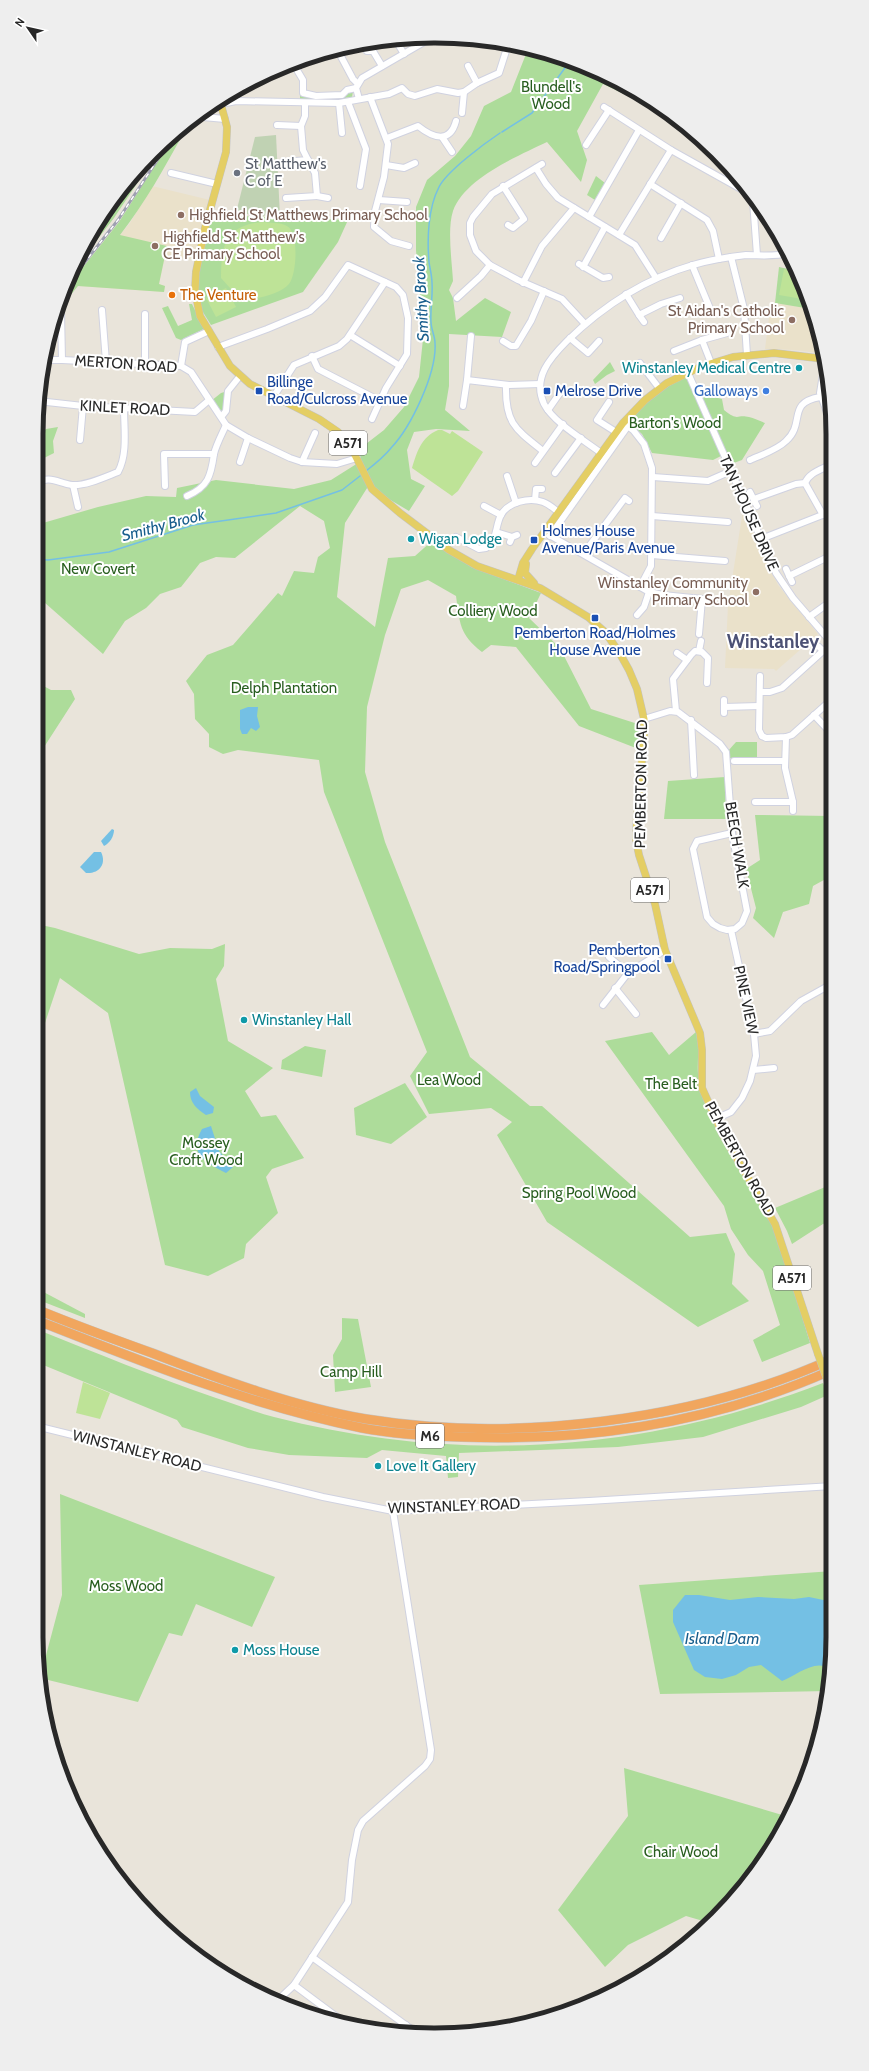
<svg xmlns="http://www.w3.org/2000/svg" width="869" height="2071" font-family="Cabin,sans-serif">
	<rect width="100%" height="100%" fill="#e9e4da"/>
	<g fill="#eae1ca">
		<polygon points="152,186 210,200 195,259 165,257 159,284 165,286 164,292 78,286 130,223"/>
		<polygon points="771,302 811,309 819,331 824,354 796,350 765,349"/>
		<polygon points="743,510 778,585 818,634 776,671 774,669 725,668 728,605"/>
	</g>
	<g fill="#addc9a">
		<path d="M 528,49 L 562,57 L 656,103 L 681,125 L 653,108 L 603,84 L 577,131 L 587,160 L 581,182 L 547,142 C 518,156 465,178 453,211 C 447,229 452,262 453,281 L 449,290 L 453,298 L 456,321 L 485,298 L 511,312 L 502,337 L 449,334 L 449,386 L 445,410 L 470,431 L 436,429 L 414,432 L 407,450 L 411,479 L 425,486 L 409,511 L 372,489 L 359,454 L 362,447 L 384,430 L 404,407 L 419,377 L 423,339 L 416,250 L 416,207 L 427,180 L 455,156 L 471,136 L 484,106 L 511,92 Z"/>
		<polygon points="349,91 353,91 352,97 329,100 300,99 300,92 307,97 339,98"/>
		<path d="M 181,128 L 184,132 C 165,167 145,203 120,235 L 167,246 L 159,284 L 165,286 L 164,292 L 78,286 L 56,313 L 64,291 L 119,222 L 175,134 Z"/>
		<polygon points="162,146 114,218 73,271 89,235 135,172"/>
		<polygon points="596,176 605,183 595,200 587,195"/>
		<polygon points="240,216 348,220 338,242 303,292 211,325 201,309 197,284 210,222"/>
		<polygon points="779,267 797,271 811,309 775,303"/>
		<polygon points="189,304 192,304 204,329 181,340 176,338 162,308 168,306 178,326 192,320"/>
		<polygon points="610,362 615,371 607,375 595,384 593,380"/>
		<path d="M 691,374 L 699,393 L 722,399 L 724,410 C 739,422 736,414 749,417 C 754,418 760,421 765,423 L 742,460 L 728,465 L 723,455 L 713,460 L 652,453 L 642,434 L 628,422 L 658,392 Z"/>
		<polygon points="228,391 225,411 219,416 211,401 221,393"/>
		<polygon points="58,427 53,441 54,453 40,460 36,457 36,441 46,429"/>
		<path d="M 358,463 L 369,485 L 345,523 L 337,597 L 375,627 L 388,558 L 415,556 L 433,540 L 471,567 L 541,593 L 529,618 L 560,648 L 591,709 L 641,725 L 641,750 L 579,726 L 516,647 L 491,645 L 482,652 C 459,634 460,623 456,596 L 428,580 L 401,589 L 385,635 L 367,707 L 365,772 L 385,842 L 470,1057 L 530,1106 L 542,1106 L 690,1237 L 726,1233 L 735,1254 L 732,1284 L 749,1301 L 698,1327 L 547,1222 L 497,1135 L 512,1122 L 491,1108 L 429,1114 L 410,1076 L 427,1052 L 324,792 L 319,760 L 238,750 L 223,754 L 209,747 L 209,734 L 195,719 L 194,694 L 186,681 L 207,655 L 233,645 L 278,593 L 282,596 L 294,571 L 314,573 L 318,557 L 330,548 L 324,521 L 300,506 L 235,558 L 216,557 L 200,563 L 181,587 L 160,594 L 146,608 L 125,621 L 103,654 L 36,595 L 36,525 L 98,507 L 146,496 L 176,497 L 177,488 L 216,480 L 294,489 L 331,480 Z"/>
		<polygon points="36,682 51,690 71,690 75,699 37,758 36,764"/>
		<polygon points="736,742 757,742 757,757 730,758 728,751"/>
		<polygon points="725,777 726,819 664,819 668,781"/>
		<polygon points="755,815 831,816 831,876 813,886 809,904 783,912 774,938 753,918 756,908 746,869 760,860"/>
		<polygon points="36,924 55,928 139,954 170,948 212,949 225,944 224,966 216,979 228,1041 273,1068 245,1091 261,1117 276,1115 304,1158 272,1169 266,1177 278,1213 246,1244 244,1258 208,1276 165,1265 108,1013 60,978 36,1050"/>
		<path d="M 652,1032 L 669,1055 L 696,1032 C 700,1046 697,1060 698,1074 C 699,1087 703,1099 708,1111 L 774,1224 L 810,1343 L 762,1362 L 753,1340 L 780,1325 L 763,1271 L 748,1255 L 731,1229 L 724,1206 L 605,1041 Z"/>
		<polygon points="305,1046 326,1050 322,1077 281,1069 282,1060"/>
		<polygon points="405,1083 427,1117 391,1144 356,1135 354,1108"/>
		<polygon points="830,1185 832,1193 832,1220 823,1224 792,1244 787,1231 775,1208"/>
		<polygon points="36,1288 85,1314 85,1318 36,1299"/>
		<polygon points="342,1318 358,1319 371,1387 335,1392 333,1355 342,1339"/>
		<path d="M 36,1329 C 96,1353 155,1377 216,1398 C 235,1404 254,1412 274,1417 C 460,1465 644,1452 823,1383 L 828,1395 L 801,1407 L 703,1437 L 618,1447 L 459,1453 L 458,1477 L 448,1478 L 446,1456 L 382,1450 L 367,1458 L 289,1455 L 248,1448 L 182,1427 L 177,1420 L 36,1362 Z"/>
		<polygon points="60,1494 275,1577 252,1627 196,1604 182,1636 169,1633 138,1702 40,1678 62,1595"/>
		<polygon points="833,1571 833,1637 829,1691 660,1694 639,1585"/>
		<polygon points="624,1768 789,1817 751,1879 710,1923 686,1916 628,1945 605,1967 558,1910 628,1816"/>
	</g>
	<polygon fill="#c0d2b3" points="276,135 280,217 236,213 255,137"/>
	<g fill="#bee397">
		<path d="M 262,222 C 269,223 280,222 287,226 C 299,232 297,274 289,284 C 281,294 252,301 240,299 L 221,278 C 221,244 226,226 262,222 Z"/>
		<polygon points="784,269 797,272 808,300 779,295"/>
		<polygon points="226,288 236,307 216,317 206,298"/>
		<path d="M 438,430 L 442,430 L 450,434 L 452,431 L 483,452 L 458,491 L 452,496 L 412,468 C 417,452 421,437 438,430 Z"/>
		<polygon points="83,1382 110,1393 100,1419 76,1413"/>
	</g>
	<g fill="#74c0e4">
		<polygon points="248,707 258,707 257,716 260,727 256,731 251,728 247,734 242,734 240,729 240,710"/>
		<path d="M 112,829 L 114,830 C 114,836 110,843 104,846 L 101,841 Z"/>
		<path d="M 94,852 L 101,852 C 107,864 99,874 86,873 L 80,867 Z"/>
		<path d="M 196,1088 L 200,1096 L 214,1107 L 213,1113 L 206,1115 C 197,1109 190,1103 190,1092 Z"/>
		<path d="M 211,1126 L 219,1151 L 233,1167 L 226,1173 C 205,1162 188,1154 202,1129 Z"/>
		<path d="M 685,1595 L 699,1595 L 730,1600 L 758,1597 L 794,1599 L 809,1597 L 833,1602 L 831,1671 C 818,1656 796,1676 782,1681 L 761,1665 L 749,1667 L 736,1675 L 722,1679 L 705,1677 L 694,1670 L 673,1622 L 673,1610 Z"/>
	</g>
	<g fill="none" stroke-linecap="round" stroke-linejoin="round">
		<g stroke="#74c0e4" stroke-width="1.5">
			<polyline points="502,132 532,113 570,61"/>
			<path d="M 366,471 C 375,464 384,457 391,448 C 411,427 437,373 435,343 C 435,336 431,329 431,322 C 430,309 433,296 432,283 C 432,276 430,269 429,262 C 427,239 428,208 439,187 C 447,171 485,143 500,133"/>
			<polyline points="36,559 48,560 109,552 193,525 276,513 342,490 360,476"/>
		</g>
		<defs>
			<g id="minor">
				<polyline points="395,39 404,54"/>
				<polyline points="494,41 507,49"/>
				<polyline points="337,49 353,79 358,84"/>
				<polyline points="367,51 373,51 382,66"/>
				<polyline points="300,61 297,70 303,80 303,93 316,96 342,95 347,90 356,88"/>
				<polyline points="468,66 477,83"/>
				<polyline points="370,97 388,144 384,177 375,211 374,227 391,241 409,246"/>
				<polyline points="359,99 356,88 362,78 431,38"/>
				<polyline points="348,102 366,149 360,186"/>
				<polyline points="339,103 342,133"/>
				<polyline points="221,104 236,101 339,103 389,94 402,88 408,94 415,96 437,89 458,93 464,92 477,83 499,73 508,45"/>
				<polyline points="604,107 671,150 748,193"/>
				<polyline points="462,113 464,92"/>
				<polyline points="203,117 225,119"/>
				<polyline points="277,125 301,126 305,116 305,103"/>
				<polyline points="442,137 452,152"/>
				<path d="M 387,138 L 418,126 C 433,138 450,144 456,121"/>
				<polyline points="586,145 609,110"/>
				<polyline points="283,162 308,160 303,150 301,126"/>
				<polyline points="542,164 492,194 473,217 470,223 470,235 476,251 490,265 518,280 562,299 585,324"/>
				<polyline points="386,165 404,168 415,163"/>
				<polyline points="536,168 546,184 558,198 635,245 656,278"/>
				<polyline points="171,173 217,184"/>
				<polyline points="650,184 707,220 713,231 719,259"/>
				<polyline points="503,186 524,219 513,228 508,225"/>
				<polyline points="317,196 328,198"/>
				<polyline points="286,198 317,196 315,173 308,160"/>
				<polyline points="379,200 407,202"/>
				<polyline points="753,201 757,255"/>
				<polyline points="589,217 639,130"/>
				<polyline points="619,235 671,150"/>
				<polyline points="661,238 681,203"/>
				<polyline points="731,257 744,309 747,355"/>
				<polyline points="579,264 603,278 609,277"/>
				<polyline points="692,265 711,311"/>
				<polyline points="583,267 605,227"/>
				<polyline points="523,283 542,246 574,208"/>
				<polyline points="626,294 639,315 661,304 680,298"/>
				<polyline points="457,298 481,276 490,265"/>
				<polyline points="102,310 106,362"/>
				<polyline points="61,312 62,360"/>
				<polyline points="639,315 644,322"/>
				<polyline points="350,335 400,366"/>
				<polyline points="570,338 588,353 599,341"/>
				<polyline points="702,340 727,333"/>
				<polyline points="503,341 511,346 516,346 531,321 544,291"/>
				<polyline points="218,347 267,329 310,311 325,297 348,265 396,287 403,295 408,318 407,354 386,388 372,419"/>
				<polyline points="674,351 702,340 711,363"/>
				<polyline points="312,356 318,369 380,401"/>
				<polyline points="825,362 820,393 830,420"/>
				<polyline points="44,363 50,360 62,360 181,366 191,372 226,425 248,438 290,458 302,462 337,464 357,458"/>
				<polyline points="640,363 659,388"/>
				<polyline points="145,364 145,314"/>
				<polyline points="181,366 185,342 209,331"/>
				<polyline points="688,373 776,573 793,598 830,641"/>
				<polyline points="467,380 471,336"/>
				<path d="M 506,385 C 505,423 515,429 543,451"/>
				<polyline points="274,396 294,365 339,346 347,339 385,282"/>
				<polyline points="38,401 83,406 195,412 208,401"/>
				<polyline points="609,402 597,420 616,432"/>
				<polyline points="463,406 467,380 509,385 540,384"/>
				<polyline points="548,410 562,390"/>
				<polyline points="222,416 226,411 228,391 240,376"/>
				<polyline points="623,423 633,430 644,444 652,468 651,566 640,587"/>
				<polyline points="80,440 83,406"/>
				<path d="M 601,453 C 584,440 553,422 544,404 C 532,378 550,358 567,341 C 603,306 644,279 693,265 C 710,260 728,257 746,255 C 760,255 775,257 788,253"/>
				<path d="M 750,460 C 761,455 777,450 786,441 C 806,423 786,403 820,397"/>
				<polyline points="240,462 248,438"/>
				<polyline points="302,462 315,433"/>
				<polyline points="535,463 563,424"/>
				<polyline points="555,473 581,438"/>
				<polyline points="507,476 516,503"/>
				<polyline points="653,477 708,481 731,471"/>
				<path d="M 36,483 C 50,475 58,483 72,485 C 86,486 105,477 118,472 C 128,454 124,428 124,408"/>
				<polyline points="805,483 823,515"/>
				<path d="M 805,483 C 809,473 820,470 830,465"/>
				<polyline points="73,485 78,507"/>
				<polyline points="165,486 164,454 214,454"/>
				<polyline points="750,492 757,506"/>
				<path d="M 187,496 C 208,487 211,476 214,454 C 216,445 222,434 226,425"/>
				<polyline points="754,499 796,484 805,483"/>
				<polyline points="535,500 536,489 542,489"/>
				<polyline points="484,506 501,515"/>
				<polyline points="36,515 37,519"/>
				<polyline points="652,516 728,522"/>
				<polyline points="496,532 512,537"/>
				<polyline points="544,532 649,592 663,595 712,600"/>
				<polyline points="550,536 628,426"/>
				<path d="M 456,537 L 479,549 L 486,548 C 498,539 495,526 501,515 C 508,502 529,497 543,502 C 549,504 553,508 558,512"/>
				<polyline points="761,539 830,512"/>
				<polyline points="510,542 512,537 517,535"/>
				<polyline points="584,553 625,498 629,501"/>
				<polyline points="652,555 725,561"/>
				<polyline points="786,569 792,582"/>
				<polyline points="789,576 830,556"/>
				<polyline points="637,615 644,607 649,592"/>
				<polyline points="809,617 830,602"/>
				<polyline points="699,634 702,599"/>
				<polyline points="819,647 823,651 827,648"/>
				<polyline points="699,651 701,641"/>
				<polyline points="677,653 687,660"/>
				<polyline points="760,676 759,730 762,736"/>
				<polyline points="760,692 770,692 782,688 823,651"/>
				<polyline points="724,707 759,706"/>
				<polyline points="676,711 673,679 691,655 695,651 702,652 708,658 707,683"/>
				<polyline points="724,713 724,700"/>
				<polyline points="814,715 831,733"/>
				<polyline points="644,719 670,711 678,712 720,744 726,752 732,833 747,911 742,923 735,929 727,930 720,928 713,924 707,917 693,849 697,841 732,833"/>
				<polyline points="691,720 694,775"/>
				<polyline points="762,736 766,738 786,737 792,735 830,701"/>
				<polyline points="831,750 829,763 831,775"/>
				<polyline points="734,761 785,761"/>
				<polyline points="830,798 831,798"/>
				<polyline points="755,802 793,802 785,768 786,737"/>
				<polyline points="793,802 793,811"/>
				<polyline points="609,957 628,973"/>
				<polyline points="615,988 636,1014"/>
				<polyline points="603,1005 628,973 665,950"/>
				<polyline points="754,1034 770,1031 801,1001 828,986"/>
				<polyline points="753,1070 774,1068"/>
				<polyline points="715,1119 731,1112 742,1098 750,1081 756,1056 754,1034 731,930"/>
				<polyline points="36,1426 323,1497 393,1511 589,1501 833,1486"/>
				<polyline points="312,1957 418,2034"/>
				<polyline points="294,1985 345,2023"/>
				<polyline points="277,2001 294,1985 348,1902 352,1860 358,1830 363,1821 425,1766 430,1759 431,1750 393,1511"/>
				<polyline points="399,2033 406,2025"/>
			</g>
			<g id="major">
				<polyline points="220,101 227,127 226,152 205,228 196,272 195,291 200,316 230,366 250,384 319,419 338,432 353,451 372,489 400,513 449,550 477,566 540,588 588,617 605,632 619,652 629,670 637,689 644,719 644,738 637,815 636,840 639,855 655,904 665,950 700,1033 702,1050 702,1088 723,1135 775,1224 818,1354"/>
				<polyline points="526,564 525,573 534,583"/>
				<polyline points="518,580 523,563 532,549 623,423 645,400 667,383 700,367 733,357 774,353 825,359"/>
			</g>
			<g id="highway">
				<path d="M 36,1309 C 74,1325 113,1339 152,1353 C 219,1379 295,1407 366,1419 C 514,1443 695,1421 832,1359"/>
				<path d="M 36,1320 C 143,1362 249,1405 362,1428 C 394,1434 428,1436 461,1437 C 588,1442 715,1422 832,1370"/>
			</g>
		</defs>
		<use href="#minor" stroke="#d0d2e0" stroke-width="8"/>
		<use href="#major" stroke="#c3c3c3" stroke-width="8"/>
		<use href="#highway" stroke="#c3c3c3" stroke-width="10"/>
		<use href="#minor" stroke="#fff" stroke-width="6"/>
		<use href="#major" stroke="#e4ce64" stroke-width="7"/>
		<use href="#highway" stroke="#f1a65e" stroke-width="9"/>
		<defs>
			<polyline id="rail" points="66,286 118,220 173,136"/>
		</defs>
		<use href="#rail" stroke="#9e9fb1" stroke-width="3"/>
		<use href="#rail" stroke="#fff" stroke-width="1.5" stroke-dasharray="4.5" stroke-linecap="butt"/>
		<defs>
			<polyline id="major-bridge" points="818,1354 832,1393"/>
		</defs>
		<use href="#major-bridge" stroke="#c3c3c3" stroke-width="8" stroke-linecap="butt"/>
		<use href="#major-bridge" stroke="#e4ce64" stroke-width="7"/>
	</g>
	<circle fill="#6b7280" stroke="#fff" stroke-width="1.5" cx="237" cy="173" r="4"/>
	<g fill="#8d6e63" stroke="#fff" stroke-width="1.5">
		<circle cx="181" cy="215" r="4"/>
		<circle cx="155" cy="246" r="4"/>
		<circle cx="792" cy="320" r="4"/>
		<circle cx="756" cy="592" r="4"/>
	</g>
	<circle fill="#e8710a" stroke="#fff" stroke-width="1.5" cx="172" cy="295" r="4"/>
	<g fill="#0f9aa8" stroke="#fff" stroke-width="1.5">
		<circle cx="799" cy="368" r="4"/>
		<circle cx="411" cy="539" r="4"/>
		<circle cx="244" cy="1020" r="4"/>
		<circle cx="378" cy="1466" r="4"/>
		<circle cx="235" cy="1650" r="4"/>
	</g>
	<g fill="#1a4fb4" stroke="#fff" stroke-width="1.5">
		<rect x="255" y="387" width="8" height="8" rx="2"/>
		<rect x="543" y="387" width="8" height="8" rx="2"/>
		<rect x="530" y="536" width="8" height="8" rx="2"/>
		<rect x="591" y="614" width="8" height="8" rx="2"/>
		<rect x="664" y="955" width="8" height="8" rx="2"/>
	</g>
	<circle fill="#3f7fe0" stroke="#fff" stroke-width="1.5" cx="766" cy="391" r="4"/>
	<g text-anchor="middle" dominant-baseline="central" stroke-width="4" stroke-linejoin="round" paint-order="stroke">
		<g fill="#fff" stroke="#686868" stroke-width="1">
			<rect x="329" y="431" width="38" height="24" rx="3"/>
			<rect x="631" y="878" width="38" height="24" rx="3"/>
			<rect x="773" y="1266" width="38" height="24" rx="3"/>
			<rect x="416" y="1424" width="28" height="24" rx="3"/>
		</g>
		<g font-size="14" font-weight="bold" fill="#282828">
			<text x="348" y="443">A571</text>
			<text x="650" y="890">A571</text>
			<text x="792" y="1278">A571</text>
			<text x="430" y="1436">M6</text>
		</g>
		<g font-size="15" fill="#285e1f" stroke="#fff">
			<text x="551" y="87">Blundell's<tspan x="551" dy="17">Wood</tspan></text>
			<text x="675" y="423">Barton's Wood</text>
			<text x="98" y="569">New Covert</text>
			<text x="493" y="611">Colliery Wood</text>
			<text x="284" y="688">Delph Plantation</text>
			<text x="449" y="1080">Lea Wood</text>
			<text x="671" y="1084">The Belt</text>
			<text x="206" y="1143">Mossey<tspan x="206" dy="17">Croft Wood</tspan></text>
			<text x="579" y="1193">Spring Pool Wood</text>
			<text x="351" y="1372">Camp Hill</text>
			<text x="126" y="1586">Moss Wood</text>
			<text x="681" y="1852">Chair Wood</text>
		</g>
		<g font-size="15" fill="#5b616d" stroke="#fff" text-anchor="start">
			<text x="245" y="164">St Matthew's<tspan x="245" dy="17">C of E</tspan></text>
		</g>
		<g font-size="15" fill="#785e54" stroke="#fff" text-anchor="start">
			<text x="189" y="215">Highfield St Matthews Primary School</text>
			<text x="163" y="237">Highfield St Matthew's<tspan x="163" dy="17">CE Primary School</tspan></text>
			<text x="784" y="311" text-anchor="end">St Aidan's Catholic<tspan x="784" dy="17">Primary School</tspan></text>
			<text x="748" y="583" text-anchor="end">Winstanley Community<tspan x="748" dy="17">Primary School</tspan></text>
		</g>
		<g font-size="15" fill="#c56008" stroke="#fff" text-anchor="start">
			<text x="180" y="295">The Venture</text>
		</g>
		<g font-size="15" fill="#282828" stroke="#fff">
			<text transform="translate(126 364) rotate(4)">MERTON ROAD</text>
			<text transform="translate(125 408) rotate(3)">KINLET ROAD</text>
			<text transform="translate(749 513) rotate(66)">TAN HOUSE DRIVE</text>
			<text transform="translate(641 784) rotate(-89)">PEMBERTON ROAD</text>
			<text transform="translate(737 845) rotate(81)">BEECH WALK</text>
			<text transform="translate(746 1000) rotate(78)">PINE VIEW</text>
			<text transform="translate(740 1159) rotate(61)">PEMBERTON ROAD</text>
			<text transform="translate(137 1451) rotate(14)">WINSTANLEY ROAD</text>
			<text transform="translate(454 1506) rotate(-2)">WINSTANLEY ROAD</text>
		</g>
		<g font-size="15" fill="#0d838f" stroke="#fff" text-anchor="start">
			<text x="791" y="368" text-anchor="end">Winstanley Medical Centre</text>
			<text x="419" y="539">Wigan Lodge</text>
			<text x="252" y="1020">Winstanley Hall</text>
			<text x="386" y="1466">Love It Gallery</text>
			<text x="243" y="1650">Moss House</text>
		</g>
		<g font-size="15" fill="#164399" stroke="#fff" text-anchor="start">
			<text x="267" y="382">Billinge<tspan x="267" dy="17">Road/Culcross Avenue</tspan></text>
			<text x="555" y="391">Melrose Drive</text>
			<text x="542" y="531">Holmes House<tspan x="542" dy="17">Avenue/Paris Avenue</tspan></text>
			<text x="595" y="633" text-anchor="middle">Pemberton Road/Holmes<tspan x="595" dy="17">House Avenue</tspan></text>
			<text x="660" y="950" text-anchor="end">Pemberton<tspan x="660" dy="17">Road/Springpool</tspan></text>
		</g>
		<g font-size="15" fill="#366cbe" stroke="#fff" text-anchor="end">
			<text x="758" y="391">Galloways</text>
		</g>
		<g font-size="16" font-style="italic" fill="#175d8c" stroke="#fff">
			<text transform="translate(421 299) rotate(-93)">Smithy Brook</text>
			<text transform="translate(163 525) rotate(-15)">Smithy Brook</text>
			<text x="722" y="1638">Island Dam</text>
		</g>
		<g font-size="19" font-weight="bold" fill="#4c5174" stroke="#fff">
			<text x="773" y="641">Winstanley</text>
		</g>
	</g>
	<path d="M0 0H869V2071H0ZM434 43H435A391 391 0 0 1 826 434V1637A391 391 0 0 1 435 2028H434A391 391 0 0 1 43 1637V434A391 391 0 0 1 434 43Z" fill="#eee" fill-rule="evenodd"/>
	<path fill="none" stroke="#282828" stroke-width="5" d="M434 43H435A391 391 0 0 1 826 434V1637A391 391 0 0 1 435 2028H434A391 391 0 0 1 43 1637V434A391 391 0 0 1 434 43Z"/>
	<g transform="translate(28 28) rotate(304)" stroke="#ffffff" stroke-width="3" paint-order="stroke">
	<path d="M0-3L7 15L0 10L-7 15Z" fill="#282828"/>
	<text y="-6" font-size="11" font-weight="bold" text-anchor="middle" fill="#282828">N</text>
	</g>
</svg>
